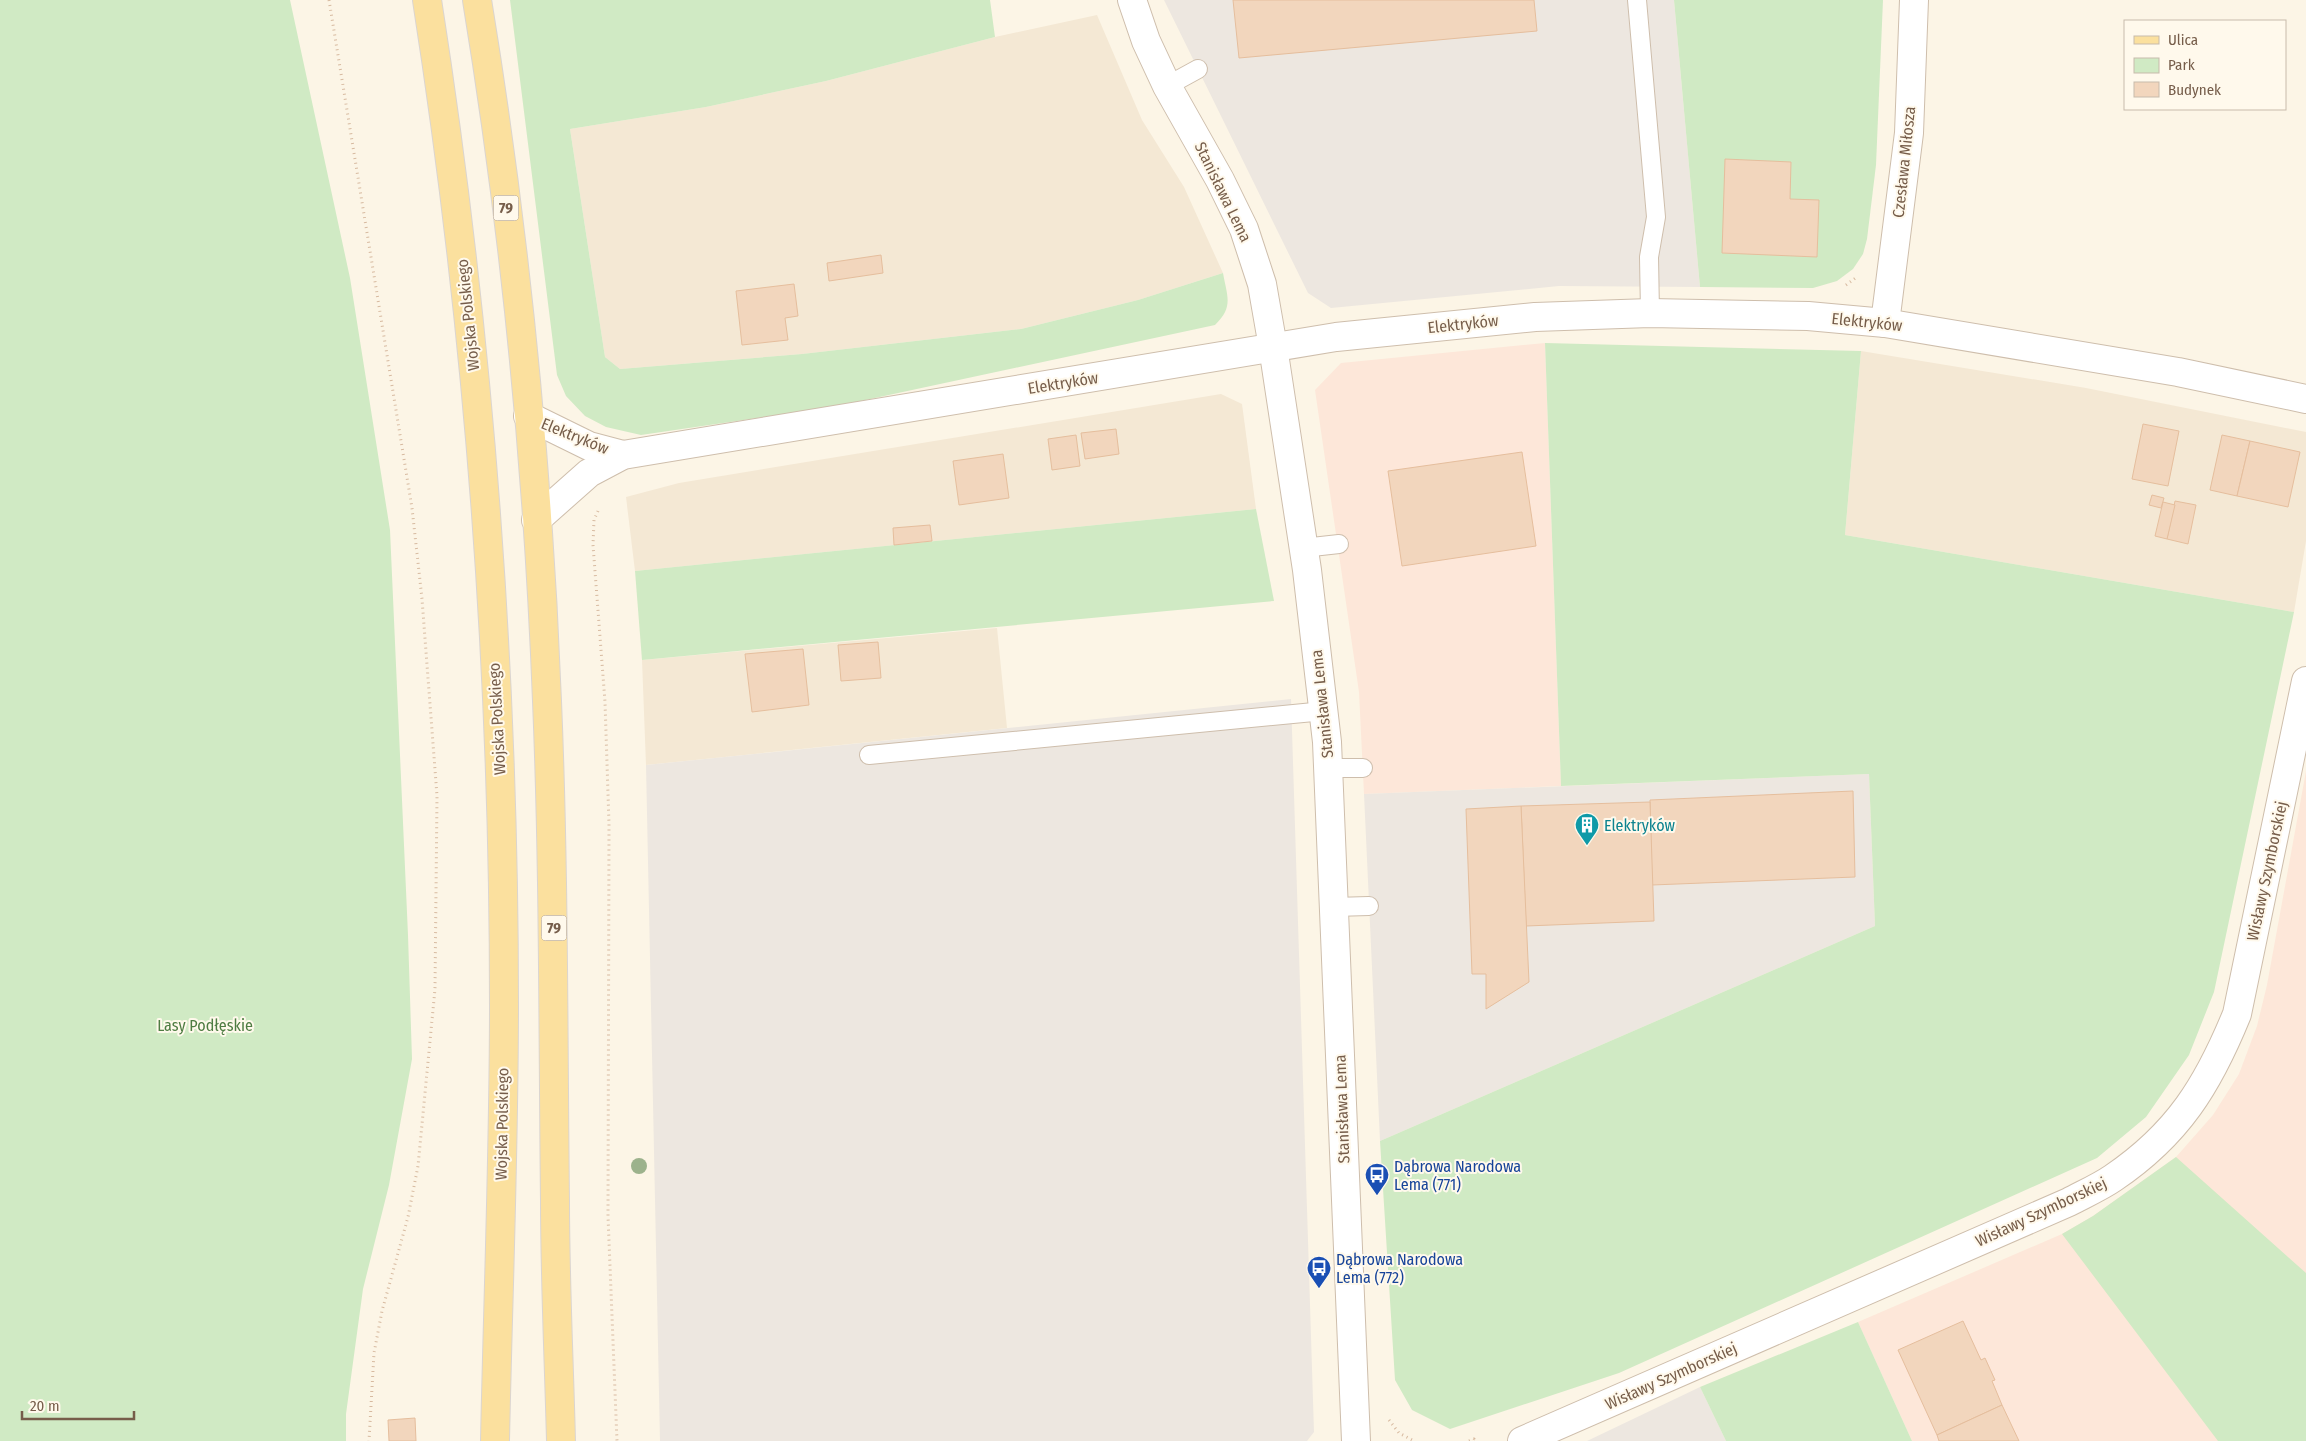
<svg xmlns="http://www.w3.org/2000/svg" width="2306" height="1441" font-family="'Fira Sans Condensed',sans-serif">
	<rect width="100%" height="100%" fill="#fcf5e6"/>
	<g fill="#f4e8d4">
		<polygon points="1097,15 1142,120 1184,187 1223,273 1138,300 1021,329 802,354 620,369 605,357 570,129 706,107 826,81 995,37"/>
		<polygon points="1861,351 2086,388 2306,432 2306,541 2294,612 1845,535"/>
		<polygon points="1221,394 1242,404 1256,509 635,571 626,497 679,483"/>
		<polygon points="997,628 1007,728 646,765 642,660"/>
	</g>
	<g fill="#fde7d9">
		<polygon points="1545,343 1561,786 1364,794 1359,692 1315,390 1341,363"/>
		<polygon points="2306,771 2306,1441 1912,1441 1858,1322 2062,1234 2093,1216 2176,1157 2213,1115 2239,1074 2257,1026 2267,985"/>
	</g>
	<g fill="#ede7e0">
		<polygon points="1164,0 1674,0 1700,287 1559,286 1331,308 1308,293"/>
		<polygon points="1291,699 1314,1432 1307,1441 660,1441 646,765"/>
		<polygon points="1869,774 1875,926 1380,1141 1364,794"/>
		<polygon points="1700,1387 1726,1441 1587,1441"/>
	</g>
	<g fill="#d0eac4">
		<polygon points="0,0 290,0 350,278 390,530 408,935 412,1059 389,1185 363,1289 346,1414 346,1441 0,1441"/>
		<path d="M 510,0 L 990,0 L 995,37 L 826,81 L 706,107 L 570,129 L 605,357 L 620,369 L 802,354 L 1021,329 L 1138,300 L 1223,273 C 1227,296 1234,307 1215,325 L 833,407 L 641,435 L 606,427 L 585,416 L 566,396 L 557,375 Z"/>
		<polygon points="1674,0 1883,0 1876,165 1867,239 1863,254 1853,269 1837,281 1813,288 1700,287"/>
		<polygon points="1545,343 1861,351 1845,535 2294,612 2214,992 2189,1055 2146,1117 2097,1158 1619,1373 1450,1429 1412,1410 1395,1380 1380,1141 1875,926 1869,774 1561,786"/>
		<polygon points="1256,509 1274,601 642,660 635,571"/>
		<polygon points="2176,1157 2306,1273 2306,1441 2218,1441 2062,1234 2093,1216"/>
		<polygon points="1858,1322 1912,1441 1726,1441 1700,1387"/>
	</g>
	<g fill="#f2d6bd" stroke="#e5be9d">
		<polygon points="1233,0 1534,0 1537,31 1239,58"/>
		<polygon points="1725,159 1791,162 1790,199 1819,200 1817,257 1722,253"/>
		<polygon points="881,255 883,273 829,281 827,263"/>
		<polygon points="794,284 798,316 785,318 788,340 742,345 736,291"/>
		<polygon points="2143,424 2179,431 2168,486 2132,479"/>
		<polygon points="1116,429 1119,454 1085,459 1081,433"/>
		<polygon points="1076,435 1080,466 1052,470 1048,439"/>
		<polygon points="2222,435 2250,441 2237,496 2210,490"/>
		<polygon points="2250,441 2300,452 2288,507 2237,496"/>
		<polygon points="1522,452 1536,546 1402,566 1388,471"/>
		<polygon points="1003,454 1009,498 959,505 953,461"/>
		<polygon points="2152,495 2164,498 2161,508 2149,505"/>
		<polygon points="2175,501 2196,505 2188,544 2167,539"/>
		<polygon points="2163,502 2175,505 2167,539 2155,536"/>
		<polygon points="930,525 932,541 894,545 893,528"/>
		<polygon points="878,642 881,678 841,681 838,645"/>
		<polygon points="803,649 809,705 752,712 745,654"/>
		<polygon points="1853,791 1855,877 1652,885 1650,800"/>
		<polygon points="1650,802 1654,921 1526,926 1521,806"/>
		<polygon points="1521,806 1529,982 1486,1009 1486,974 1472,974 1466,809"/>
		<polygon points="1963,1321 1981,1360 1985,1358 1995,1380 1992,1381 2002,1405 1937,1435 1898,1350"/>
		<polygon points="2002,1405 2019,1441 1939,1441 1937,1435"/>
		<polygon points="415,1418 416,1441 389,1441 388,1420"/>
	</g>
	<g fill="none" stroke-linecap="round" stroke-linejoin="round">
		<defs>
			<g id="lane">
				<polyline points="1637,0 1656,217 1649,257 1650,313"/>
				<polyline points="1167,86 1198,69"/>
				<polyline points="1303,548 1339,544"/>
				<polyline points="869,755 1324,711"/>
				<polyline points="1328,768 1363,768"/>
				<polyline points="1334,907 1369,906"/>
			</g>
			<g id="street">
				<polyline points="1132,0 1146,41 1167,86 1220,180 1244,229 1262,284 1273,347 1307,570 1327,742 1356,1441"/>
				<polyline points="1885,323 1909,133 1914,0"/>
				<polyline points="528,416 589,446 623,455"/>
				<polyline points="536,520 589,473 623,455 1336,337 1535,317 1650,313 1808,316 1885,323 2178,372 2306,399"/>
				<path d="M 1522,1441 L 2069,1202 C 2084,1194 2100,1187 2113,1178 C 2178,1134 2208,1085 2237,1014 L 2306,681"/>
			</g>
			<g id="primary">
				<path d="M 427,0 C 479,332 504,670 504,1005 C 504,1151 498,1296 495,1441"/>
				<path d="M 477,0 C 515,231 538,466 547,701 C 554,868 553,1034 555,1201 C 555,1281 559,1361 561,1441"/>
			</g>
		</defs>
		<use href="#lane" stroke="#cebeac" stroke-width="20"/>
		<use href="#street" stroke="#cebeac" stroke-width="30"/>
		<use href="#primary" stroke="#dbd5d0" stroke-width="30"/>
		<g stroke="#d7baa0" stroke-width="3" stroke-dasharray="1 4" stroke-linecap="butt">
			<polyline points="329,0 412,508 422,599 437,796 435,989 418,1166 408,1217 382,1311 374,1353 369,1441"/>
			<polyline points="1846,285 1857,277"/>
			<polyline points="598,511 594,520 593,545 605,702 609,824 608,1216 617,1441"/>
			<polyline points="1389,1420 1399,1433 1414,1441"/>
			<polyline points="1469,1441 1474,1439 1475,1441"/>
		</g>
		<use href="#lane" stroke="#fff" stroke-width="18"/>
		<use href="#street" stroke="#fff" stroke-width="28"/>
		<use href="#primary" stroke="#fbe09e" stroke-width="28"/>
	</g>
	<circle fill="#9cb28c" cx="639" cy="1166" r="8"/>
	<defs>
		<symbol id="building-pin" viewBox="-11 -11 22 30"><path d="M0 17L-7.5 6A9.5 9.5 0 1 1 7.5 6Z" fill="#0f9aa8" stroke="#fff9ec"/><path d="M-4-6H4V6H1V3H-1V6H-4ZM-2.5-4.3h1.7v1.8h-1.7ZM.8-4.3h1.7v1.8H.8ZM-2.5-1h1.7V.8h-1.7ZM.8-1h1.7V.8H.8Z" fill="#fff"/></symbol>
		<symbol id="bus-pin" viewBox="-11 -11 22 30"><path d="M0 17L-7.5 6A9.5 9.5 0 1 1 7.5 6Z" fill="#1a4fb4" stroke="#fff9ec"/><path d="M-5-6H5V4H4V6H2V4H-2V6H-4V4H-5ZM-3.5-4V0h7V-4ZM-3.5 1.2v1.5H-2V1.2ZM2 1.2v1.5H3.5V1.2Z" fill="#fff"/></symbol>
	</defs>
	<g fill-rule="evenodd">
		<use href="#building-pin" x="1573" y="811" width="28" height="38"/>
		<use href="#bus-pin" x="1363" y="1161" width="28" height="38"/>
		<use href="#bus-pin" x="1305" y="1254" width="28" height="38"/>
	</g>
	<g text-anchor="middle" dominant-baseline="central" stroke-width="4" stroke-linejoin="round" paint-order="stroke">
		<g fill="#fff9ec" stroke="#9f8c7b" stroke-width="1">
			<rect x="493.5" y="195.5" width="25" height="25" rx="4"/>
			<rect x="541.5" y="915.5" width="25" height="25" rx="4"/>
		</g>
		<g font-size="15" font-weight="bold" fill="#765d4a">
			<text x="506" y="208">79</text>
			<text x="554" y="928">79</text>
		</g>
		<g font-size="16" fill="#765d4a" stroke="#fff9ec">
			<text transform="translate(1904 162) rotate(-84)">Czesława Miłosza</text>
			<text transform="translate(1223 192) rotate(64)">Stanisława Lema</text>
			<text transform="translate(468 315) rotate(-96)">Wojska Polskiego</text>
			<text transform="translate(1867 322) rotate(6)">Elektryków</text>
			<text transform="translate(1463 324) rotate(-6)">Elektryków</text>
			<text transform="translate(1063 383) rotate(-9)">Elektryków</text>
			<text transform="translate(575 436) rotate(22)">Elektryków</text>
			<text transform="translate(1322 704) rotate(-96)">Stanisława Lema</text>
			<text transform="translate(497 719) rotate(-93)">Wojska Polskiego</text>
			<text transform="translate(2267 871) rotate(-78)">Wisławy Szymborskiej</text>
			<text transform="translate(1342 1109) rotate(-92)">Stanisława Lema</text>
			<text transform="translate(502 1124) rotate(-89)">Wojska Polskiego</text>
			<text transform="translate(2041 1212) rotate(-25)">Wisławy Szymborskiej</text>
			<text transform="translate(1671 1376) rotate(-24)">Wisławy Szymborskiej</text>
		</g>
		<g font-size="16" fill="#0d838f" stroke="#fff9ec" text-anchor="start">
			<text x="1604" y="825">Elektryków</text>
		</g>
		<g font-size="16" fill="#4e7c42" stroke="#fff9ec">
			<text x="205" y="1025">Lasy Podłęskie</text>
		</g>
		<g font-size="16" fill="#164399" stroke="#fff9ec" text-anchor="start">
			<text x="1394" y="1166">Dąbrowa Narodowa<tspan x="1394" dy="18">Lema (771)</tspan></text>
			<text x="1336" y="1259">Dąbrowa Narodowa<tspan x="1336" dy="18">Lema (772)</tspan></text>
		</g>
	</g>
	<rect x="2124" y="20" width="162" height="90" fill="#fff9ec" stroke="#c8bbab"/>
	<rect x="2134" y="36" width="25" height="8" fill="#fbe09e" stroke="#c8bbab"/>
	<text x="2168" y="45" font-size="15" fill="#765d4a">Ulica</text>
	<rect x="2134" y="58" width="25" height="15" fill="#d0eac4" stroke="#c8bbab"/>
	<text x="2168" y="70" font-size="15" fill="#765d4a">Park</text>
	<rect x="2134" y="82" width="25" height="15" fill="#f2d6bd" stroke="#c8bbab"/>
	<text x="2168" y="95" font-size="15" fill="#765d4a">Budynek</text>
	<path d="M22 1411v8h112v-8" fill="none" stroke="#765d4a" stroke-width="2.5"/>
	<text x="30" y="1411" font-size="15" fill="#765d4a" stroke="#fff9ec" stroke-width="4" paint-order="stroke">20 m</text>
</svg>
